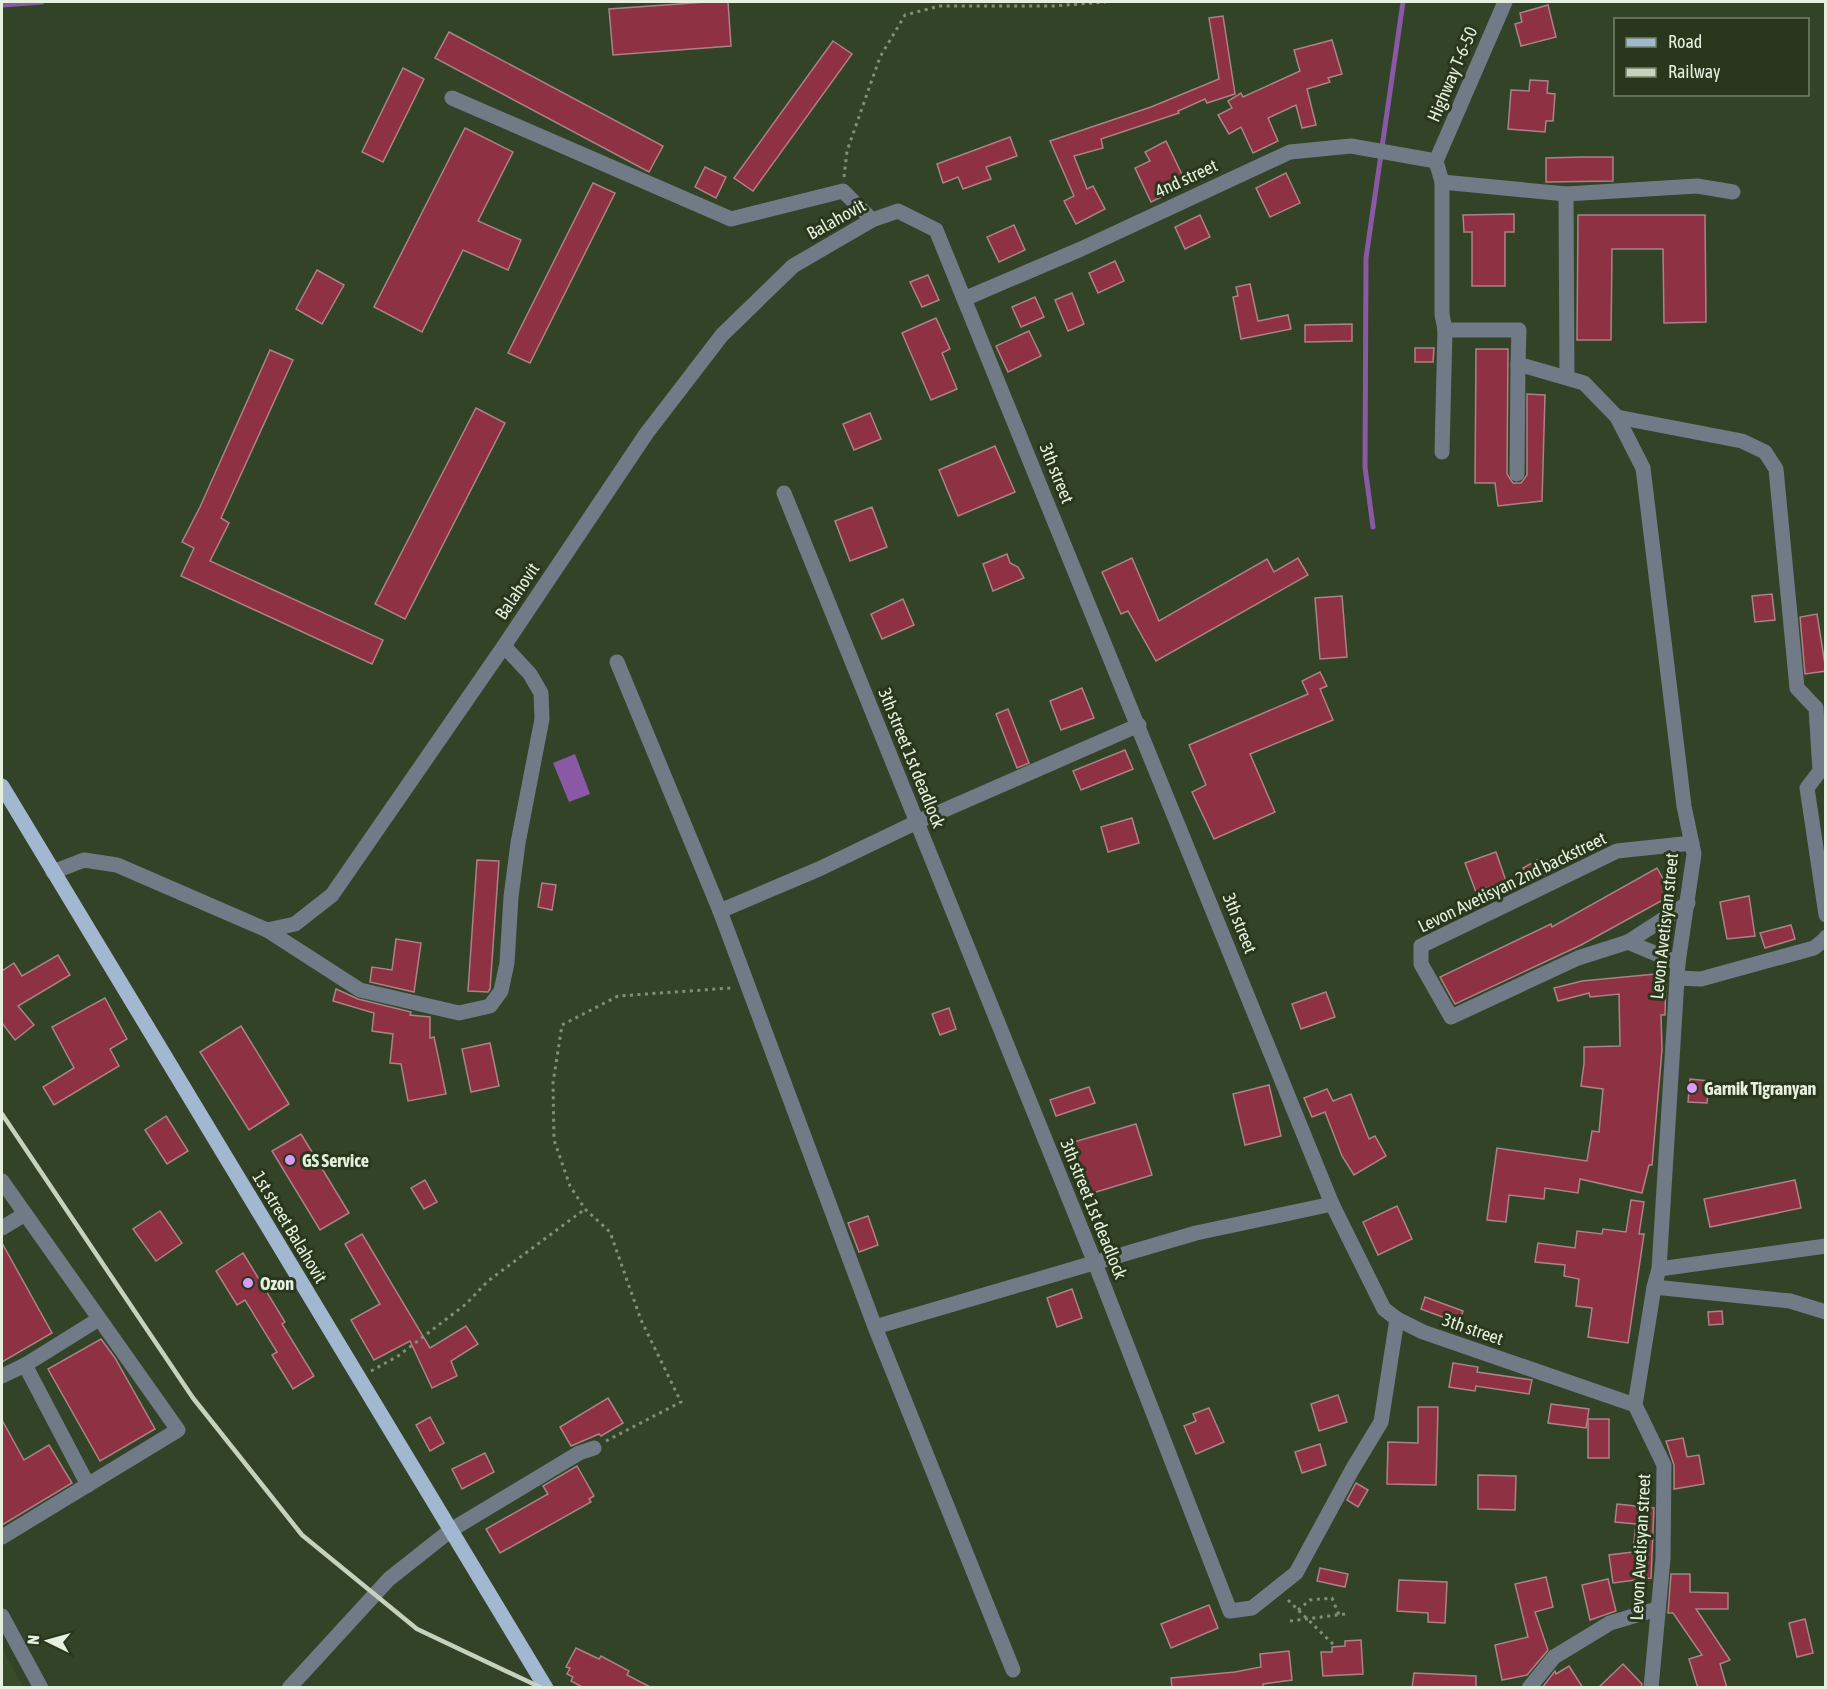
<svg xmlns="http://www.w3.org/2000/svg" width="1827" height="1689" font-family="'Asap Condensed',sans-serif">
	<rect width="100%" height="100%" fill="#334327"/>
	<polygon fill="#384c2a" points="2,1648 23,1687 2,1687"/>
	<polygon fill="#8a59a5" points="575,754 590,794 569,802 553,763"/>
	<g fill="none" stroke-linecap="round" stroke-linejoin="round">
		<g stroke="#8a59a5" stroke-width="5">
			<polyline points="2,5 42,2"/>
			<polyline points="1373,527 1365,467 1366,258 1403,2"/>
		</g>
	</g>
	<g fill="#8e3142" stroke="#ab8286" stroke-width="1.5">
		<polygon points="707,2 728,2 731,46 613,55 609,9"/>
		<polygon points="1548,5 1556,37 1521,46 1515,24 1522,22 1520,13"/>
		<polygon points="1223,16 1235,94 1207,103 1205,99 1178,111 1179,113 1101,139 1103,148 1074,156 1087,189 1093,186 1105,209 1076,224 1064,201 1074,196 1050,141 1151,107 1219,79 1209,18"/>
		<polygon points="449,32 663,146 649,172 435,58"/>
		<polygon points="1332,40 1342,74 1328,78 1330,82 1307,89 1316,125 1302,128 1296,105 1268,118 1278,141 1253,153 1241,127 1229,134 1218,115 1232,108 1228,101 1241,93 1243,97 1300,71 1294,50"/>
		<polygon points="833,41 852,54 753,191 734,178"/>
		<polygon points="403,68 424,79 383,162 362,152"/>
		<polygon points="1530,80 1548,81 1547,93 1555,94 1553,121 1546,121 1545,132 1508,129 1511,90 1529,91"/>
		<polygon points="465,128 513,152 478,221 521,240 508,270 463,250 422,332 374,307"/>
		<polygon points="1010,137 1017,156 986,167 991,179 963,189 958,177 943,183 937,164"/>
		<polygon points="1166,141 1187,185 1151,202 1135,168 1150,161 1145,152"/>
		<polygon points="1582,157 1613,157 1613,181 1546,182 1546,158"/>
		<polygon points="705,167 726,177 716,198 695,187"/>
		<polygon points="1286,173 1300,203 1270,217 1256,188"/>
		<polygon points="593,183 615,193 530,363 508,353"/>
		<polygon points="1514,214 1514,232 1505,232 1505,286 1472,286 1472,232 1464,232 1463,215"/>
		<polygon points="1200,215 1210,237 1185,249 1175,227"/>
		<polygon points="1578,215 1705,215 1706,322 1664,323 1663,249 1612,249 1611,340 1577,340"/>
		<polygon points="1014,225 1025,250 999,262 987,237"/>
		<polygon points="1115,261 1124,281 1098,293 1089,273"/>
		<polygon points="317,270 344,285 322,324 296,309"/>
		<polygon points="928,275 939,300 922,307 910,282"/>
		<polygon points="1250,284 1258,321 1288,315 1291,329 1241,339 1233,297 1238,296 1236,287"/>
		<polygon points="1072,293 1084,324 1068,331 1055,300"/>
		<polygon points="1035,297 1044,317 1021,327 1012,307"/>
		<polygon points="936,318 950,349 942,353 957,389 931,400 902,333"/>
		<polygon points="1352,324 1352,341 1305,342 1305,325"/>
		<polygon points="1029,331 1041,356 1008,372 996,346"/>
		<polygon points="1415,348 1434,348 1433,362 1415,362"/>
		<polygon points="1476,349 1508,349 1507,474 1513,483 1521,483 1527,475 1527,394 1545,395 1542,501 1498,506 1495,483 1475,483"/>
		<polygon points="270,350 293,360 221,518 229,523 210,561 383,640 372,664 181,576 194,548 182,542 200,507"/>
		<polygon points="476,408 505,423 405,619 375,604"/>
		<polygon points="870,413 881,439 854,450 843,424"/>
		<polygon points="995,446 1015,492 958,516 939,470"/>
		<polygon points="872,507 887,547 850,561 835,521"/>
		<polygon points="1007,554 1010,563 1018,567 1024,578 993,591 983,564"/>
		<polygon points="1132,558 1159,621 1267,559 1274,572 1298,558 1308,575 1156,661 1128,611 1121,614 1102,572"/>
		<polygon points="1772,594 1775,620 1755,622 1752,596"/>
		<polygon points="1342,596 1347,657 1320,659 1315,598"/>
		<polygon points="903,599 914,625 882,639 871,614"/>
		<polygon points="1817,614 1826,671 1805,674 1800,617"/>
		<polygon points="1320,672 1327,686 1320,689 1333,720 1250,754 1275,812 1214,839 1192,792 1206,785 1189,745 1308,694 1302,681"/>
		<polygon points="1082,688 1094,718 1061,730 1050,701"/>
		<polygon points="1008,709 1029,763 1017,768 996,714"/>
		<polygon points="1125,750 1133,769 1081,790 1073,771"/>
		<polygon points="1132,818 1139,843 1108,852 1101,827"/>
		<polygon points="1496,852 1506,881 1476,892 1465,863"/>
		<polygon points="1539,859 1548,873 1531,882 1523,868"/>
		<polygon points="477,860 499,861 490,989 488,992 468,991"/>
		<polygon points="1657,868 1672,895 1581,945 1455,1004 1440,977 1551,924 1552,927"/>
		<polygon points="542,883 556,885 552,910 538,907"/>
		<polygon points="1749,896 1755,936 1727,939 1720,902"/>
		<polygon points="1791,925 1795,939 1765,948 1760,933"/>
		<polygon points="396,939 421,943 414,992 370,982 372,967 392,970"/>
		<polygon points="58,955 70,975 18,1006 34,1025 15,1040 2,1023 2,971 14,963 22,976"/>
		<polygon points="1656,974 1666,975 1665,1015 1661,1015 1662,1050 1652,1165 1649,1165 1642,1193 1580,1179 1578,1193 1545,1188 1544,1199 1509,1195 1506,1222 1487,1220 1497,1148 1587,1161 1592,1131 1599,1132 1603,1089 1581,1086 1584,1064 1584,1047 1620,1046 1619,994 1590,997 1589,993 1558,1001 1554,988 1582,981"/>
		<polygon points="336,989 358,999 411,1012 410,1015 430,1017 430,1038 434,1037 446,1094 408,1101 401,1064 390,1063 393,1034 372,1031 374,1013 333,1001"/>
		<polygon points="1326,992 1335,1017 1301,1029 1292,1004"/>
		<polygon points="105,998 127,1039 110,1049 119,1066 54,1105 43,1087 74,1068 52,1027"/>
		<polygon points="949,1008 956,1029 940,1035 932,1014"/>
		<polygon points="241,1026 289,1104 249,1130 200,1052"/>
		<polygon points="490,1043 499,1086 471,1092 462,1049"/>
		<polygon points="1690,1079 1709,1081 1707,1103 1688,1102"/>
		<polygon points="1269,1085 1281,1136 1245,1145 1233,1094"/>
		<polygon points="1089,1087 1095,1103 1056,1116 1050,1100"/>
		<polygon points="1327,1089 1333,1101 1351,1094 1369,1139 1375,1136 1386,1156 1354,1175 1342,1156 1325,1112 1312,1117 1304,1098"/>
		<polygon points="166,1116 188,1151 167,1164 145,1130"/>
		<polygon points="1136,1124 1152,1175 1083,1196 1067,1144"/>
		<polygon points="301,1134 349,1213 320,1230 272,1151"/>
		<polygon points="425,1180 437,1202 424,1209 411,1188"/>
		<polygon points="1795,1180 1801,1208 1710,1227 1704,1199"/>
		<polygon points="1631,1200 1644,1202 1639,1234 1644,1234 1628,1343 1588,1337 1592,1308 1576,1306 1579,1279 1564,1276 1565,1265 1535,1262 1538,1243 1575,1248 1577,1231 1602,1234 1603,1229 1626,1232"/>
		<polygon points="1397,1206 1412,1239 1378,1255 1363,1222"/>
		<polygon points="160,1211 182,1243 156,1261 133,1229"/>
		<polygon points="868,1216 878,1245 859,1252 848,1223"/>
		<polygon points="362,1234 430,1348 466,1326 478,1344 451,1361 457,1376 432,1388 410,1341 374,1360 351,1320 380,1304 345,1244"/>
		<polygon points="2,1243 52,1333 2,1362"/>
		<polygon points="243,1253 285,1322 282,1324 314,1376 293,1389 272,1355 277,1352 245,1300 237,1305 216,1271"/>
		<polygon points="1072,1289 1082,1318 1057,1327 1047,1298"/>
		<polygon points="1425,1297 1463,1311 1459,1323 1421,1309"/>
		<polygon points="1722,1311 1723,1324 1709,1325 1708,1312"/>
		<polygon points="101,1339 115,1358 155,1429 100,1461 48,1369"/>
		<polygon points="1453,1363 1478,1367 1477,1372 1532,1380 1529,1394 1476,1386 1475,1391 1449,1387"/>
		<polygon points="1338,1395 1347,1422 1319,1431 1311,1404"/>
		<polygon points="608,1398 623,1423 601,1436 599,1434 571,1446 560,1427"/>
		<polygon points="1551,1404 1589,1409 1586,1428 1548,1423"/>
		<polygon points="1418,1407 1438,1407 1436,1485 1387,1484 1388,1442 1418,1443"/>
		<polygon points="1209,1408 1224,1442 1196,1454 1184,1426 1196,1421 1193,1414"/>
		<polygon points="430,1417 444,1443 430,1451 416,1425"/>
		<rect x="1588" y="1419" width="21" height="39"/>
		<polygon points="2,1420 24,1460 49,1445 72,1483 2,1525"/>
		<polygon points="1683,1438 1687,1457 1699,1455 1704,1484 1674,1489 1674,1465 1666,1441"/>
		<polygon points="1320,1444 1326,1465 1302,1473 1295,1452"/>
		<polygon points="485,1453 494,1472 462,1489 452,1469"/>
		<polygon points="577,1466 594,1496 589,1499 591,1502 500,1553 486,1529 548,1494 543,1486"/>
		<polygon points="1478,1475 1516,1476 1515,1510 1478,1509"/>
		<polygon points="1356,1483 1368,1490 1358,1507 1347,1500"/>
		<polygon points="1617,1504 1654,1508 1651,1578 1613,1583 1609,1555 1633,1552 1636,1524 1615,1522"/>
		<polygon points="1320,1568 1348,1574 1345,1587 1317,1581"/>
		<polygon points="1671,1574 1690,1574 1690,1592 1728,1593 1728,1609 1696,1609 1730,1660 1720,1664 1727,1688 1698,1688 1689,1659 1702,1655 1673,1613 1668,1613"/>
		<polygon points="1546,1577 1553,1607 1535,1612 1548,1650 1527,1675 1502,1680 1495,1645 1528,1637 1515,1584"/>
		<polygon points="1608,1579 1616,1611 1590,1620 1582,1585"/>
		<polygon points="1399,1580 1447,1582 1445,1623 1428,1622 1428,1613 1397,1611"/>
		<polygon points="1209,1605 1218,1628 1171,1648 1161,1624"/>
		<polygon points="1805,1619 1813,1653 1797,1657 1789,1623"/>
		<polygon points="1361,1640 1363,1674 1323,1676 1321,1652 1332,1652 1332,1647 1345,1646 1345,1641"/>
		<polygon points="576,1648 599,1659 601,1656 629,1671 627,1675 652,1688 584,1688 571,1681 573,1677 567,1674 570,1668 566,1667"/>
		<polygon points="1289,1651 1292,1680 1263,1684 1263,1688 1172,1688 1171,1678 1235,1672 1261,1667 1260,1654"/>
		<polygon points="1623,1664 1642,1684 1641,1688 1598,1688"/>
		<polygon points="1569,1666 1583,1688 1542,1688 1555,1671 1556,1674"/>
		<polygon points="1414,1673 1476,1676 1476,1688 1412,1688"/>
	</g>
	<g fill="none" stroke-linecap="round" stroke-linejoin="round">
		<g stroke="#818f78" stroke-width="3" stroke-dasharray="3 4.5" stroke-linecap="butt">
			<polyline points="844,177 847,151 880,57 905,15 940,6 1053,6 1106,2"/>
			<polyline points="371,1371 398,1356 466,1304 488,1281 585,1209"/>
			<polyline points="606,1441 681,1402 641,1320 610,1232 585,1209 570,1186 554,1140 553,1083 562,1025 618,996 731,988"/>
			<polyline points="1288,1600 1336,1647"/>
			<polyline points="1298,1610 1310,1600 1332,1598 1339,1615"/>
			<polyline points="1290,1621 1345,1614"/>
		</g>
		<g stroke="#717b87" stroke-width="15">
			<polyline points="452,98 731,219 843,191 872,220"/>
			<polyline points="1436,161 1442,182 1442,314 1445,330 1519,330 1518,364 1584,383 1617,417 1643,468 1684,806 1694,854 1678,963 1659,1269 1654,1287 1635,1405 1664,1465 1663,1559 1651,1688"/>
			<polyline points="1436,161 1505,2"/>
			<polyline points="1442,182 1566,194 1697,186 1733,192"/>
			<polyline points="1566,194 1567,377"/>
			<polyline points="964,299 1081,249 1290,152 1351,146 1436,161"/>
			<polyline points="1617,417 1742,441 1765,452 1776,469 1797,688 1816,708 1820,771 1807,788 1826,915"/>
			<polyline points="1442,452 1445,330"/>
			<polyline points="1517,474 1518,364"/>
			<polyline points="784,493 1095,1263 1230,1611 1252,1608 1296,1573 1352,1470 1381,1422 1397,1319"/>
			<polyline points="617,662 720,911 875,1327 1013,1670"/>
			<polyline points="53,872 84,860 117,865 267,930 295,924 332,895 504,646 646,434 722,335 793,266 872,220 898,211 936,230 1332,1204 1384,1309 1397,1319 1423,1332 1635,1405"/>
			<polyline points="720,911 819,869 917,822 1139,725"/>
			<polyline points="267,930 360,990 459,1013 490,1006 501,991 507,963 511,897 518,843 542,719 541,693 530,674 504,646"/>
			<polyline points="1628,942 1688,903"/>
			<polyline points="1678,963 1628,942 1578,958 1451,1017 1421,964 1421,946 1617,851 1692,843"/>
			<polyline points="1677,978 1701,979 1814,948 1825,939 1826,937"/>
			<polyline points="2,1181 178,1430 2,1537"/>
			<polyline points="2,1228 25,1214"/>
			<polyline points="1659,1269 1826,1246"/>
			<polyline points="1654,1287 1790,1301 1826,1312"/>
			<polyline points="875,1327 1196,1233 1332,1204"/>
			<polyline points="25,1365 88,1485"/>
			<polyline points="2,1376 25,1365 99,1319"/>
			<polyline points="2,1616 41,1688"/>
			<polyline points="289,1688 389,1579 451,1530 579,1453 594,1448"/>
			<polyline points="1529,1688 1554,1657 1610,1623 1657,1609"/>
		</g>
		<polyline stroke="#a2b7d0" stroke-width="15" points="2,786 546,1688"/>
		<polyline stroke="#c6d2be" stroke-width="4.5" points="2,1114 193,1398 302,1535 417,1629 542,1688"/>
	</g>
	<g fill="#d79bf9" stroke="#29381d" stroke-width="2">
		<circle cx="1692" cy="1088" r="6"/>
		<circle cx="290" cy="1160" r="6"/>
		<circle cx="248" cy="1283" r="6"/>
	</g>
	<g text-anchor="middle" dominant-baseline="central" stroke-width="6" stroke-linejoin="round" paint-order="stroke">
		<g font-size="18" fill="#e5f0de" stroke="#29381d">
			<text transform="translate(1452 74) rotate(-67)">Highway T-6-50</text>
			<text transform="translate(1186 178) rotate(-25)">4nd street</text>
			<text transform="translate(836 219) rotate(-29)">Balahovit</text>
			<text transform="translate(1057 473) rotate(68)">3th street</text>
			<text transform="translate(517 591) rotate(-56)">Balahovit</text>
			<text transform="translate(912 758) rotate(68)">3th street 1st deadlock</text>
			<text transform="translate(1512 882) rotate(-26)">Levon Avetisyan 2nd backstreet</text>
			<text transform="translate(1240 923) rotate(68)">3th street</text>
			<text transform="translate(1664 926) rotate(-84)">Levon Avetisyan street</text>
			<text transform="translate(1094 1209) rotate(68)">3th street 1st deadlock</text>
			<text transform="translate(290 1227) rotate(59)">1st street Balahovit</text>
			<text transform="translate(1473 1329) rotate(19)">3th street</text>
			<text transform="translate(1640 1547) rotate(-87)">Levon Avetisyan street</text>
		</g>
		<g font-size="18" font-weight="bold" fill="#e5f0de" stroke="#29381d" text-anchor="start">
			<text x="1704" y="1088">Garnik Tigranyan</text>
			<text x="302" y="1160">GS Service</text>
			<text x="260" y="1283">Ozon</text>
		</g>
	</g>
	<rect width="1827" height="1689" fill="none" stroke="#e5f0de" stroke-width="6"/>
	<rect x="1614" y="18" width="195" height="78" fill="#29381d" stroke="#74826a" stroke-width="1.5"/>
	<rect x="1626" y="38" width="30" height="9" fill="#a2b7d0" stroke="#74826a" stroke-width="1.5"/>
	<text x="1668" y="48" font-size="18" fill="#e5f0de">Road</text>
	<rect x="1626" y="68" width="30" height="9" fill="#c6d2be" stroke="#74826a" stroke-width="1.5"/>
	<text x="1668" y="78" font-size="18" fill="#e5f0de">Railway</text>
	<g transform="translate(48 1641) rotate(275)" stroke="#29381d" stroke-width="4.5" paint-order="stroke">
	<path d="M0-4.5L10 22L0 15L-10 22Z" fill="#e5f0de"/>
	<text y="-9" font-size="16" font-weight="bold" text-anchor="middle" fill="#e5f0de">N</text>
	</g>
</svg>
